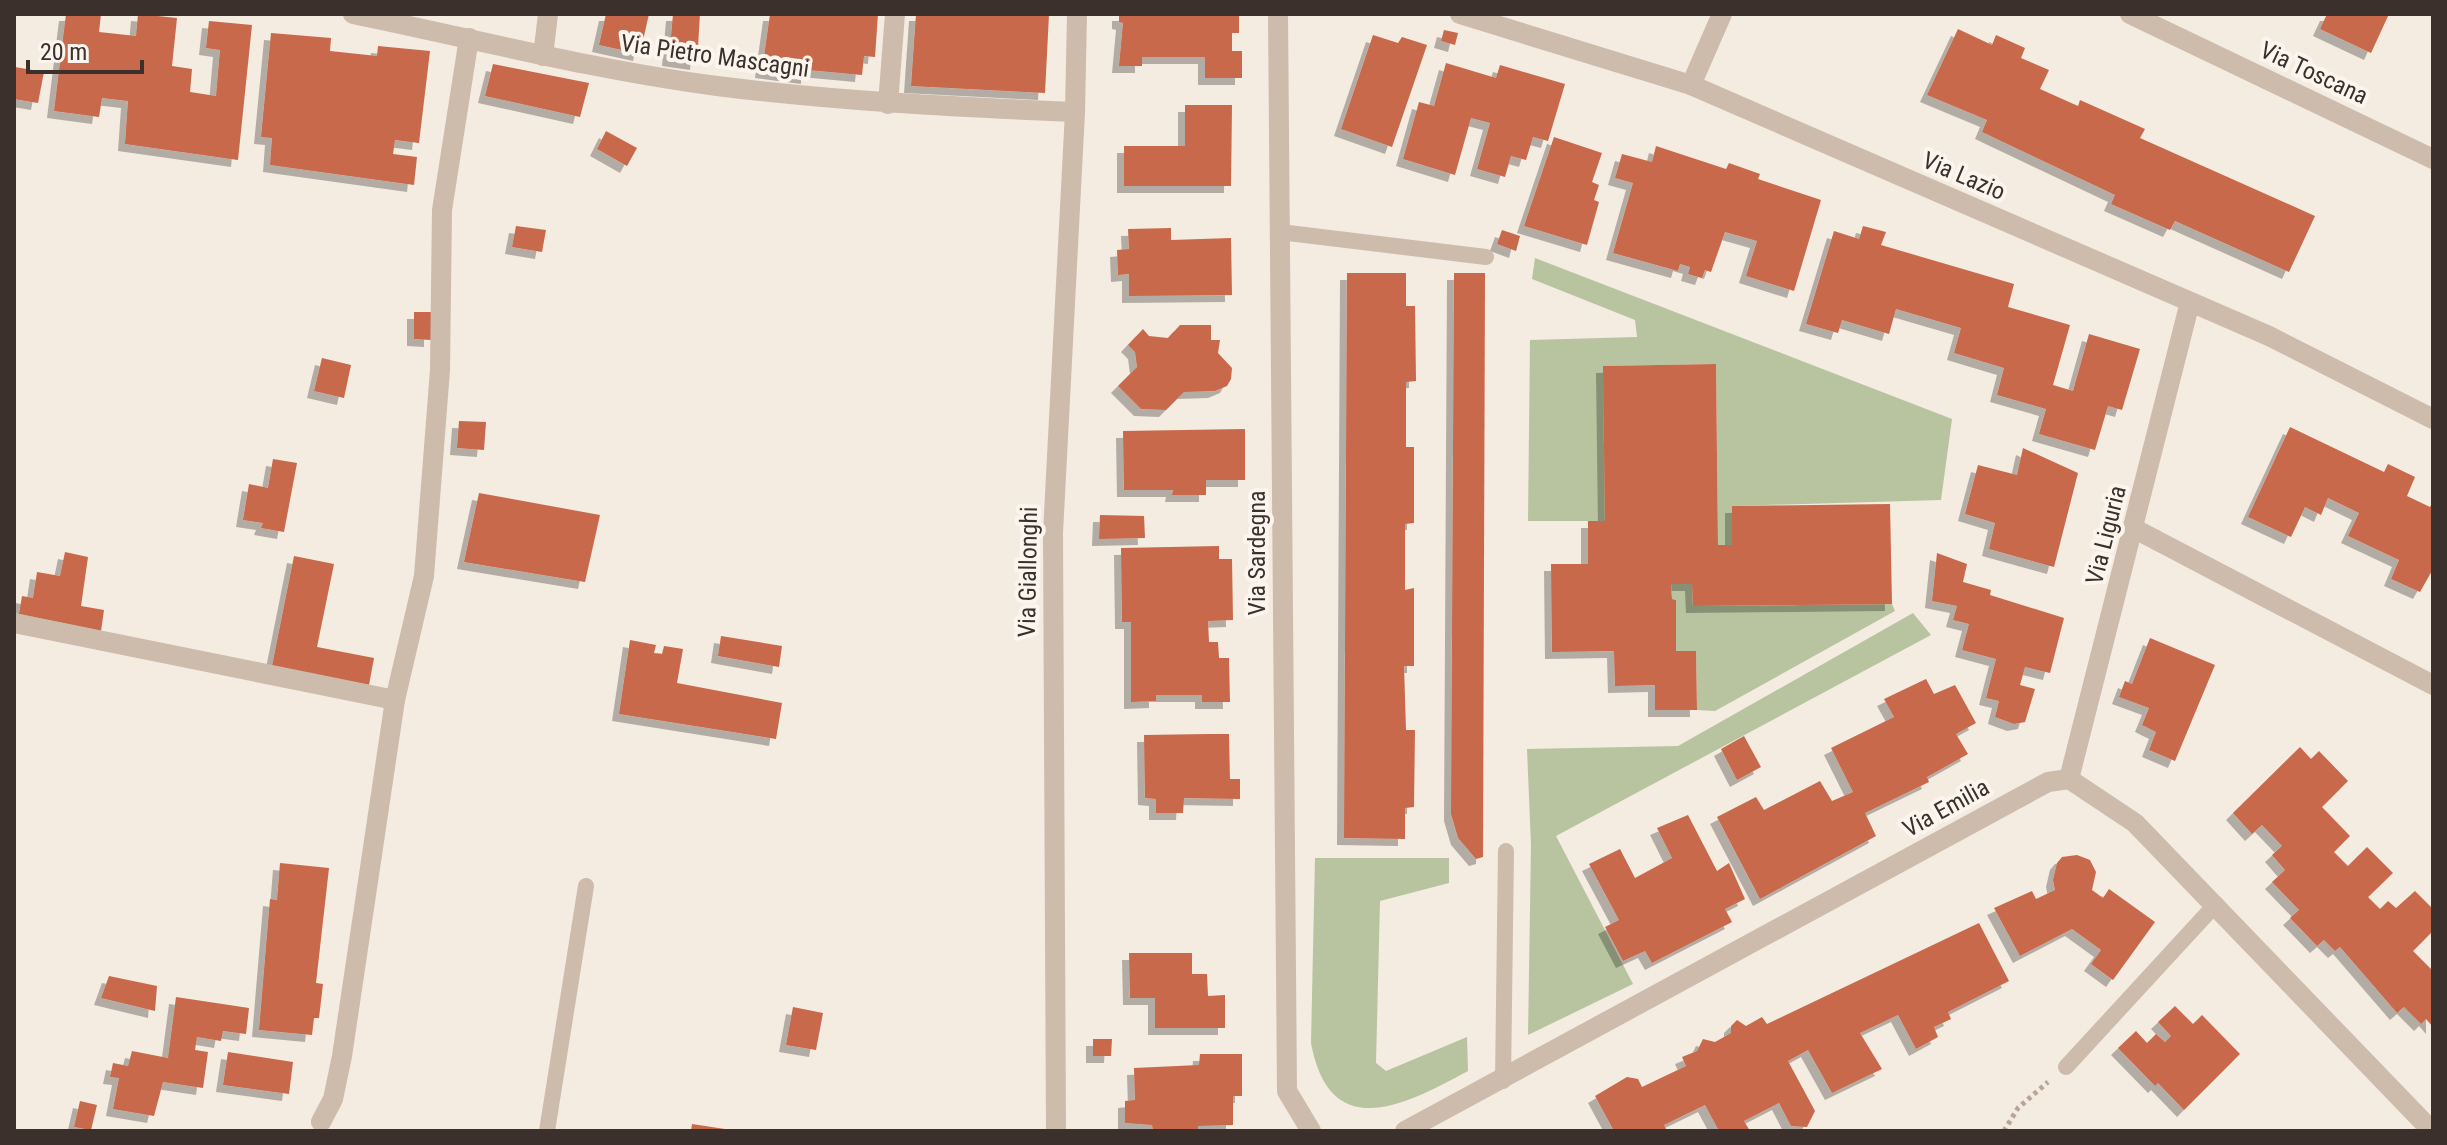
<svg xmlns="http://www.w3.org/2000/svg" width="2447" height="1145" font-family="'Roboto Condensed',sans-serif">
	<defs>
		<filter id="shadow"><feDropShadow dx="-7" dy="7" stdDeviation="0" flood-color="#0004"/></filter>
	</defs>
	<rect width="100%" height="100%" fill="#f4ebe1"/>
	<g fill="#b8c4a0">
		<polygon points="1535,258 1952,419 1941,500 1732,506 1732,545 1718,545 1716,364 1604,366 1605,521 1528,521 1530,340 1637,337 1635,320 1532,279"/>
		<polygon points="1671,584 1692,584 1693,606 1892,604 1895,611 1715,711 1697,710 1696,652 1676,651 1676,600 1672,599"/>
		<polygon points="1913,613 1931,635 1556,836 1633,984 1528,1035 1531,845 1527,749 1678,746"/>
		<path d="M 1315,858 L 1449,858 L 1449,883 L 1380,901 L 1376,1063 L 1386,1071 L 1467,1037 L 1468,1071 C 1405,1105 1330,1145 1311,1043 Z"/>
	</g>
	<g fill="#c8694b" filter="url(#shadow)">
		<polygon points="66,14 101,14 99,32 136,36 138,14 177,18 172,66 192,69 190,92 216,96 220,50 206,48 209,21 252,25 238,160 125,144 128,101 102,98 99,117 54,111"/>
		<polygon points="606,14 649,14 640,54 599,45"/>
		<polygon points="673,14 700,14 697,63 669,59"/>
		<polygon points="770,14 878,14 875,57 864,56 862,75 808,70 808,77 762,71"/>
		<polygon points="916,14 1049,14 1045,93 911,86"/>
		<polygon points="1119,14 1239,14 1239,33 1232,33 1232,51 1242,51 1242,78 1205,78 1205,57 1142,57 1142,66 1119,66 1123,23 1119,22"/>
		<polygon points="2327,14 2389,14 2371,53 2320,29"/>
		<polygon points="1958,29 1992,45 1996,35 2025,48 2021,58 2049,70 2040,89 2078,106 2080,100 2145,129 2140,138 2315,216 2289,272 2175,221 2170,230 2111,204 2115,195 1982,132 1987,120 1927,95"/>
		<polygon points="1444,30 1458,33 1455,45 1441,41"/>
		<polygon points="271,33 331,38 330,51 377,56 378,46 430,51 419,143 395,140 393,154 417,157 414,185 270,165 272,138 261,137"/>
		<polygon points="1373,35 1398,43 1402,37 1427,45 1392,147 1341,129"/>
		<polygon points="1446,63 1496,78 1500,65 1565,84 1548,141 1533,137 1526,160 1511,156 1505,177 1477,169 1490,123 1471,118 1455,175 1403,159 1419,102 1434,106"/>
		<polygon points="493,64 589,83 580,117 485,96"/>
		<polygon points="15,67 44,72 38,103 14,99"/>
		<polygon points="1185,105 1232,105 1231,186 1124,186 1124,146 1185,146"/>
		<polygon points="606,131 637,148 627,166 597,149"/>
		<polygon points="1554,137 1602,153 1592,182 1599,185 1594,200 1599,202 1587,245 1524,226"/>
		<polygon points="1656,146 1726,169 1729,163 1760,174 1758,179 1821,200 1794,291 1746,276 1757,241 1725,232 1711,272 1705,270 1702,278 1688,274 1690,267 1680,264 1678,271 1613,253 1633,183 1615,178 1622,154 1652,162"/>
		<polygon points="516,226 546,230 542,252 512,247"/>
		<polygon points="1863,226 1886,232 1881,245 2014,284 2008,307 2070,325 2053,385 2073,391 2089,334 2140,349 2122,410 2108,406 2095,450 2039,434 2046,409 1997,395 2004,368 1954,353 1961,328 1896,309 1889,334 1842,320 1838,333 1806,324 1834,231 1859,239"/>
		<polygon points="1171,228 1171,240 1231,238 1232,295 1129,296 1129,274 1118,275 1117,250 1129,249 1128,229"/>
		<polygon points="1502,230 1520,236 1516,251 1497,244"/>
		<polygon points="1347,273 1406,273 1406,306 1415,306 1416,381 1406,382 1406,447 1414,447 1414,523 1405,524 1405,590 1414,588 1414,666 1404,666 1406,730 1415,730 1414,807 1405,808 1405,839 1344,838"/>
		<polygon points="1454,273 1485,273 1483,857 1476,859 1458,838 1451,814"/>
		<polygon points="414,312 431,312 431,340 414,339"/>
		<polygon points="1180,325 1211,325 1211,340 1220,340 1218,353 1232,368 1231,379 1227,386 1215,391 1184,392 1166,410 1141,409 1118,386 1137,367 1135,352 1128,345 1143,329 1149,336 1168,338"/>
		<polygon points="322,358 351,365 344,398 314,391"/>
		<polygon points="1716,364 1718,545 1732,545 1732,506 1890,504 1892,604 1693,606 1692,584 1671,584 1672,599 1676,600 1676,651 1696,651 1697,710 1655,710 1655,685 1615,686 1614,651 1552,652 1551,564 1588,564 1588,521 1605,521 1603,366"/>
		<polygon points="459,421 486,422 484,450 457,448"/>
		<polygon points="2290,427 2384,472 2388,464 2415,477 2407,496 2430,507 2433,501 2433,569 2420,592 2391,579 2399,560 2348,536 2359,513 2328,498 2321,515 2305,507 2291,537 2248,517"/>
		<polygon points="1245,429 1245,480 1206,480 1206,495 1172,495 1173,490 1124,490 1123,431"/>
		<polygon points="2023,448 2078,473 2054,567 1989,549 1995,523 1965,514 1978,465 2017,475"/>
		<polygon points="273,459 297,463 284,532 261,528 263,523 243,520 249,484 268,488"/>
		<polygon points="479,493 600,515 585,582 464,562"/>
		<polygon points="1100,515 1144,516 1145,538 1099,539"/>
		<polygon points="1219,546 1219,559 1232,559 1233,620 1208,621 1209,642 1218,642 1219,658 1229,658 1230,702 1202,702 1202,695 1156,695 1156,701 1131,702 1131,622 1122,622 1121,548"/>
		<polygon points="65,552 88,557 81,606 104,610 101,631 19,614 22,596 33,598 37,572 60,576"/>
		<polygon points="1937,553 1967,564 1963,582 1991,590 1990,595 2064,618 2050,673 2025,667 2020,685 2035,689 2025,722 2014,724 1995,717 1999,701 1986,698 1996,659 1962,650 1969,624 1953,620 1957,606 1932,601"/>
		<polygon points="294,556 334,564 317,647 374,658 369,685 272,666"/>
		<polygon points="721,636 782,646 779,667 718,656"/>
		<polygon points="2150,638 2215,665 2175,761 2149,750 2156,732 2142,725 2149,708 2119,697 2125,681 2132,684"/>
		<polygon points="630,640 656,645 654,653 662,654 664,646 683,649 677,683 782,703 776,739 619,714"/>
		<polygon points="1926,679 1934,694 1955,685 1976,723 1956,734 1968,754 1927,777 1929,782 1865,813 1876,836 1760,899 1717,817 1756,797 1764,810 1820,781 1832,801 1853,792 1831,748 1894,717 1884,699"/>
		<polygon points="1208,734 1229,734 1230,779 1240,779 1240,799 1184,798 1183,813 1156,813 1156,799 1145,798 1144,735"/>
		<polygon points="1744,736 1761,767 1737,780 1721,749"/>
		<polygon points="2300,747 2311,759 2319,751 2348,781 2322,807 2350,836 2334,852 2348,866 2367,847 2393,873 2368,897 2380,909 2388,901 2396,908 2415,891 2433,909 2433,931 2413,951 2431,969 2433,966 2433,1027 2426,1019 2421,1024 2404,1007 2397,1013 2340,947 2335,951 2324,940 2317,946 2290,918 2299,910 2272,882 2285,870 2272,855 2282,846 2262,825 2252,834 2233,813"/>
		<polygon points="1688,815 1717,871 1729,863 1745,899 1725,909 1732,922 1652,963 1645,951 1623,961 1605,927 1619,920 1589,864 1620,849 1635,878 1672,858 1657,828"/>
		<polygon points="2077,855 2090,860 2096,872 2092,890 2103,898 2109,889 2155,922 2113,980 2091,964 2101,950 2072,929 2020,956 1994,908 2032,891 2036,899 2055,890 2053,880 2057,863 2062,857"/>
		<polygon points="280,863 329,868 316,983 323,984 319,1018 314,1018 312,1035 259,1030 270,899 277,900"/>
		<polygon points="1979,923 2009,981 1948,1012 1951,1019 1934,1027 1938,1037 1916,1049 1898,1015 1860,1033 1882,1069 1832,1093 1808,1050 1788,1061 1815,1111 1807,1127 1791,1126 1779,1103 1744,1121 1750,1131 1719,1131 1705,1105 1664,1125 1667,1131 1614,1131 1595,1096 1627,1077 1638,1079 1642,1087 1686,1066 1682,1057 1697,1051 1703,1039 1715,1042 1731,1033 1731,1026 1737,1020 1746,1026 1762,1017 1767,1024"/>
		<polygon points="1129,953 1192,953 1192,974 1207,974 1208,996 1225,995 1225,1028 1155,1028 1155,998 1130,998"/>
		<polygon points="109,976 157,986 155,1011 101,998"/>
		<polygon points="176,997 249,1008 246,1034 223,1031 221,1041 197,1037 195,1050 208,1052 203,1088 163,1082 154,1116 113,1109 119,1078 110,1077 113,1063 128,1066 132,1051 168,1058"/>
		<polygon points="2175,1006 2193,1024 2202,1015 2240,1054 2184,1110 2158,1083 2155,1086 2118,1048 2136,1031 2147,1043 2156,1034 2165,1042 2171,1036 2158,1022"/>
		<polygon points="793,1007 823,1013 816,1050 786,1045"/>
		<polygon points="1093,1039 1112,1039 1111,1056 1093,1056"/>
		<polygon points="228,1052 293,1062 289,1094 223,1085"/>
		<polygon points="1200,1054 1242,1054 1242,1096 1233,1096 1233,1125 1198,1126 1198,1131 1153,1130 1152,1125 1125,1123 1125,1101 1135,1100 1134,1068 1199,1065"/>
		<polygon points="80,1101 97,1105 91,1130 74,1127"/>
		<polygon points="692,1124 725,1129 725,1131 691,1131"/>
	</g>
	<g fill="none" stroke-linecap="round" stroke-linejoin="round">
		<polyline stroke="#b9a596" stroke-width="5" stroke-dasharray="4 4" stroke-linecap="butt" points="2004,1131 2018,1108 2048,1082"/>
		<g stroke="#cdbbac" stroke-width="16">
			<polyline points="1280,232 1486,257"/>
			<polyline points="2066,1067 2216,904"/>
			<polyline points="1503,1081 1506,851"/>
			<polyline points="547,1131 586,886"/>
		</g>
		<g stroke="#cdbbac" stroke-width="20">
			<path d="M 353,14 C 474,39 594,70 717,86 C 836,101 955,107 1075,112"/>
			<polyline points="1278,14 1287,1091 1311,1131"/>
			<polyline points="1460,14 1691,85 2269,336 2433,419"/>
			<polyline points="2130,14 2433,159"/>
			<polyline points="543,56 548,14"/>
			<polyline points="1691,85 1722,14"/>
			<polyline points="888,104 895,14"/>
			<polyline points="2135,529 2433,685"/>
			<polyline points="14,623 395,700"/>
			<polyline points="2069,779 2190,302"/>
			<polyline points="321,1122 333,1099 342,1056 395,700 424,576 440,370 442,210 469,38"/>
			<polyline points="1056,1131 1053,533 1075,112 1077,14"/>
			<polyline points="1405,1131 2048,782 2069,779 2135,823 2432,1131"/>
		</g>
	</g>
	<g text-anchor="middle" dominant-baseline="central" stroke-width="8" stroke-linejoin="round" paint-order="stroke">
		<g font-size="24" fill="#3b302b" stroke="#fbf5ee">
			<text transform="translate(715 56) rotate(8)">Via Pietro Mascagni</text>
			<text transform="translate(2314 73) rotate(25)">Via Toscana</text>
			<text transform="translate(1964 176) rotate(23)">Via Lazio</text>
			<text transform="translate(2106 535) rotate(-76)">Via Liguria</text>
			<text transform="translate(1257 553) rotate(-90)">Via Sardegna</text>
			<text transform="translate(1028 572) rotate(-89)">Via Giallonghi</text>
			<text transform="translate(1946 808) rotate(-29)">Via Emilia</text>
		</g>
	</g>
	<rect width="2447" height="1145" fill="none" stroke="#3b302b" stroke-width="32"/>
	<path d="M28 60v12h114v-12" fill="none" stroke="#3b302b" stroke-width="4"/>
	<text x="40" y="60" font-size="24" fill="#3b302b" stroke="#fbf5ee" stroke-width="6" paint-order="stroke">20 m</text>
</svg>
